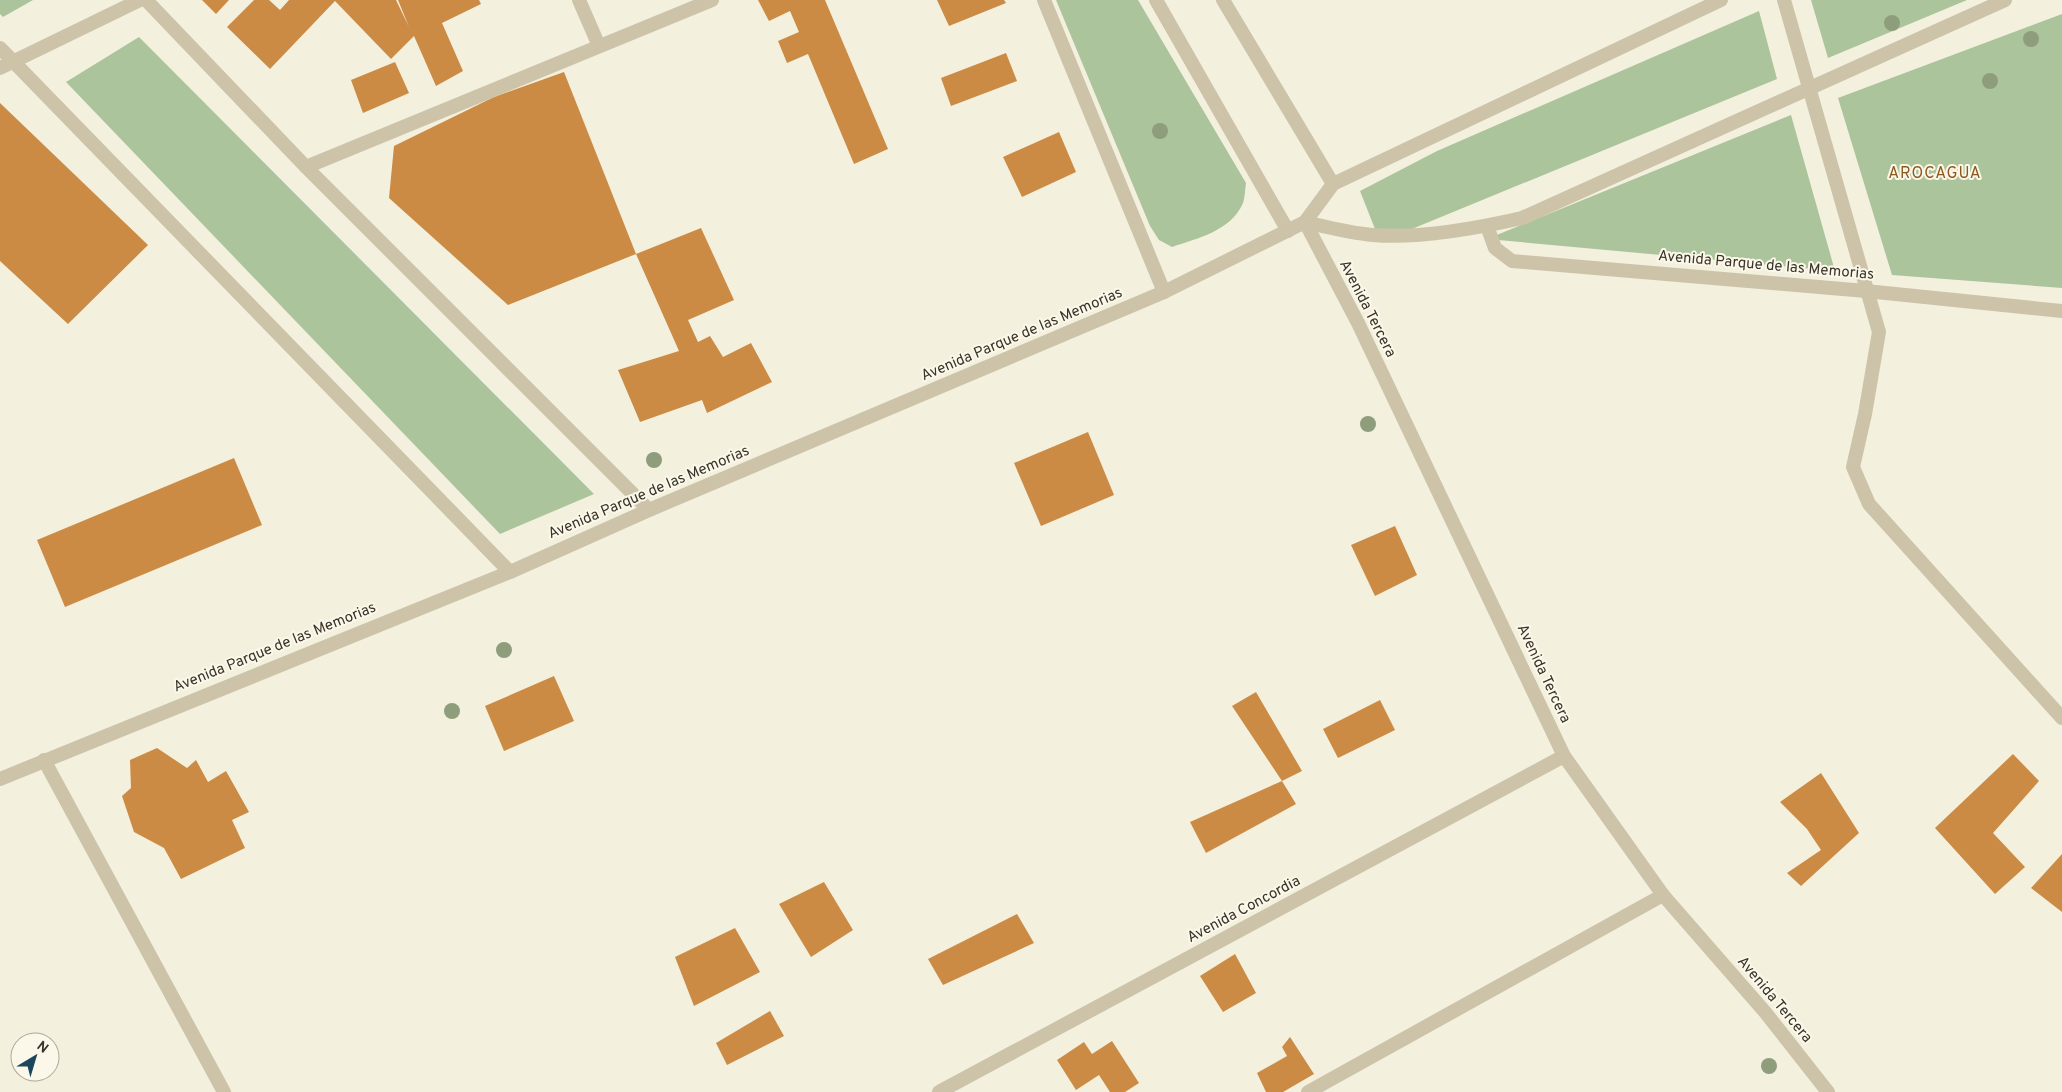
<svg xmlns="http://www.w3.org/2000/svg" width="2062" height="1092" font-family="Overpass,sans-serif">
	<rect width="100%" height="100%" fill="#f4f0de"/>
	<g fill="#abc49c">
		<polygon points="0,0 33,0 3,17 0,14"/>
		<path d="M 1056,0 L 1138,0 L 1246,183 C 1245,189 1245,197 1243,203 C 1231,231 1198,238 1172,247 L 1159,240 L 1150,226 Z"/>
		<polygon points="1811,0 1967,0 1828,58"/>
		<polygon points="1759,11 1777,79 1407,231 1375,229 1360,191 1437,151"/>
		<polygon points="2062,14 2062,288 1892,275 1838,98"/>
		<polygon points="139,37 594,494 500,534 66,82"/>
		<polygon points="1791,115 1835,271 1487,239"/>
	</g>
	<g fill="#cb8b44">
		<polygon points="202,0 229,0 216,14"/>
		<polygon points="254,0 269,0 280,10 289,0 396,0 409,27 398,0 479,0 481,4 442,23 463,71 436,86 414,36 391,59 335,1 270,69 227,27"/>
		<polygon points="758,0 825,0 888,149 854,164 808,54 787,63 778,41 799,32 790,11 769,21"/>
		<polygon points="937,0 1004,0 1006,3 949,26"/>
		<polygon points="1006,53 1017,81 951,106 941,78"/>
		<polygon points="395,62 409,93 363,113 351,80"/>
		<polygon points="564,72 636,254 508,305 389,198 394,146 494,97"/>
		<polygon points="0,103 148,245 68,324 0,261"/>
		<polygon points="1059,132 1076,172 1022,197 1003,157"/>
		<polygon points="701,228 734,300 688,320 698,342 710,336 723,357 751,343 772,382 707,413 702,400 640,422 618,370 679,351 636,254"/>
		<polygon points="1088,432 1114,495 1041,526 1014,463"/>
		<polygon points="234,458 262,525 65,607 37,540"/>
		<polygon points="1395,526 1417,575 1375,596 1351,545"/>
		<polygon points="554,676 574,721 504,751 485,706"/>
		<polygon points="1256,692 1302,771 1282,781 1232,706"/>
		<polygon points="1380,700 1395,730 1338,758 1323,729"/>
		<polygon points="157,748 187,768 196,760 208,782 226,771 249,812 232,820 245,848 181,879 164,848 134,832 122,796 131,788 130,760"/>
		<polygon points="2013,754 2039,781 1993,833 2025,867 1995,894 1935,828"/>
		<polygon points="1821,773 1859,833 1801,886 1787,873 1821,850 1807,829 1780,802"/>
		<polygon points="1282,781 1296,804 1206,853 1190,822"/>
		<polygon points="2062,854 2062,912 2031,888"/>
		<polygon points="824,882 853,930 811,957 779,904"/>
		<polygon points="1017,914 1034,943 943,985 928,959"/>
		<polygon points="735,928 760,972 694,1006 675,957"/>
		<polygon points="1235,954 1256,993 1223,1012 1200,976"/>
		<polygon points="770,1011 784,1036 727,1065 716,1043"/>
		<polygon points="1290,1037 1314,1074 1283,1092 1266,1092 1257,1073 1287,1056 1282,1047"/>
		<polygon points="1112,1041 1139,1083 1125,1092 1110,1092 1099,1075 1076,1090 1057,1060 1084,1042 1092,1054"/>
	</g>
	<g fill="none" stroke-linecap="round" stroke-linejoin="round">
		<g stroke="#cdc3a8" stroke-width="14">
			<polyline points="1044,0 1164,292"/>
			<polyline points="1308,1092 1663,895"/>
		</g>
		<g stroke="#cdc3a8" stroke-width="14">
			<polyline points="146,0 306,167 649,510"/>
			<polyline points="579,0 599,46"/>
			<polyline points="1156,0 1288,231"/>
			<polyline points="1223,0 1333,184"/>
			<polyline points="1784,0 1879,332 1865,414 1853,467 1869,504 2062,718"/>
			<polyline points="0,48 510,572"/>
			<polyline points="0,68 140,0"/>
			<polyline points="306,167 712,0"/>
			<polyline points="1487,226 1495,248 1512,261 1866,291 2062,311"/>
			<polyline points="44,760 224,1092"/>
			<polyline points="939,1092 1564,756"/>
		</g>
		<g stroke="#cdc3a8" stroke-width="14">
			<polyline points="1305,222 1358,323 1564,756 1663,895 1765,1012 1828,1092"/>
			<path d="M 1305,222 C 1327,227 1350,233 1373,235 C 1418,239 1478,228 1522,218 L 2005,0"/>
			<polyline points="0,779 510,572 649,510 1164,292 1305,222 1333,184 1721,0"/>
		</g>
	</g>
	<g fill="#8e9d7c">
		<circle cx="1892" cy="23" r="8"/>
		<circle cx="2031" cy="39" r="8"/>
		<circle cx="1990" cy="81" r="8"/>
		<circle cx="1160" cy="131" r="8"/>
		<circle cx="1368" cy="424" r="8"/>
		<circle cx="654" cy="460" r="8"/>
		<circle cx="504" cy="650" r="8"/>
		<circle cx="452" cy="711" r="8"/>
		<circle cx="1769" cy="1066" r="8"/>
	</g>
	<g text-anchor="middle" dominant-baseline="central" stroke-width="4" stroke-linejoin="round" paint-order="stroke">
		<g font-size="15" fill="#393329" stroke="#fbf8ea">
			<text transform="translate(1766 266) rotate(5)">Avenida Parque de las Memorias</text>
			<text transform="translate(1367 309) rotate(63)">Avenida Tercera</text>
			<text transform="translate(1022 335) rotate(-23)">Avenida Parque de las Memorias</text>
			<text transform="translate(649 493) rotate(-23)">Avenida Parque de las Memorias</text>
			<text transform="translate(275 648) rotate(-22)">Avenida Parque de las Memorias</text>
			<text transform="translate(1543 674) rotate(65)">Avenida Tercera</text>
			<text transform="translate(1244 910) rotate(-28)">Avenida Concordia</text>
			<text transform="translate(1774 1000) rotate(50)">Avenida Tercera</text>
		</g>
		<g font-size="16" letter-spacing="1" fill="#8c581e" stroke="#fbf8ea">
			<text x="1935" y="174">AROCAGUA</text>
		</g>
	</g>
	<g transform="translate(35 1057) rotate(38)"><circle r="24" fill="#fbf8ea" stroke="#ada99d"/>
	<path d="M0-4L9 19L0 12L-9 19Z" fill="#1c465d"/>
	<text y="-8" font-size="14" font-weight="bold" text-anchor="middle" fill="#393329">N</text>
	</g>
</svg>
